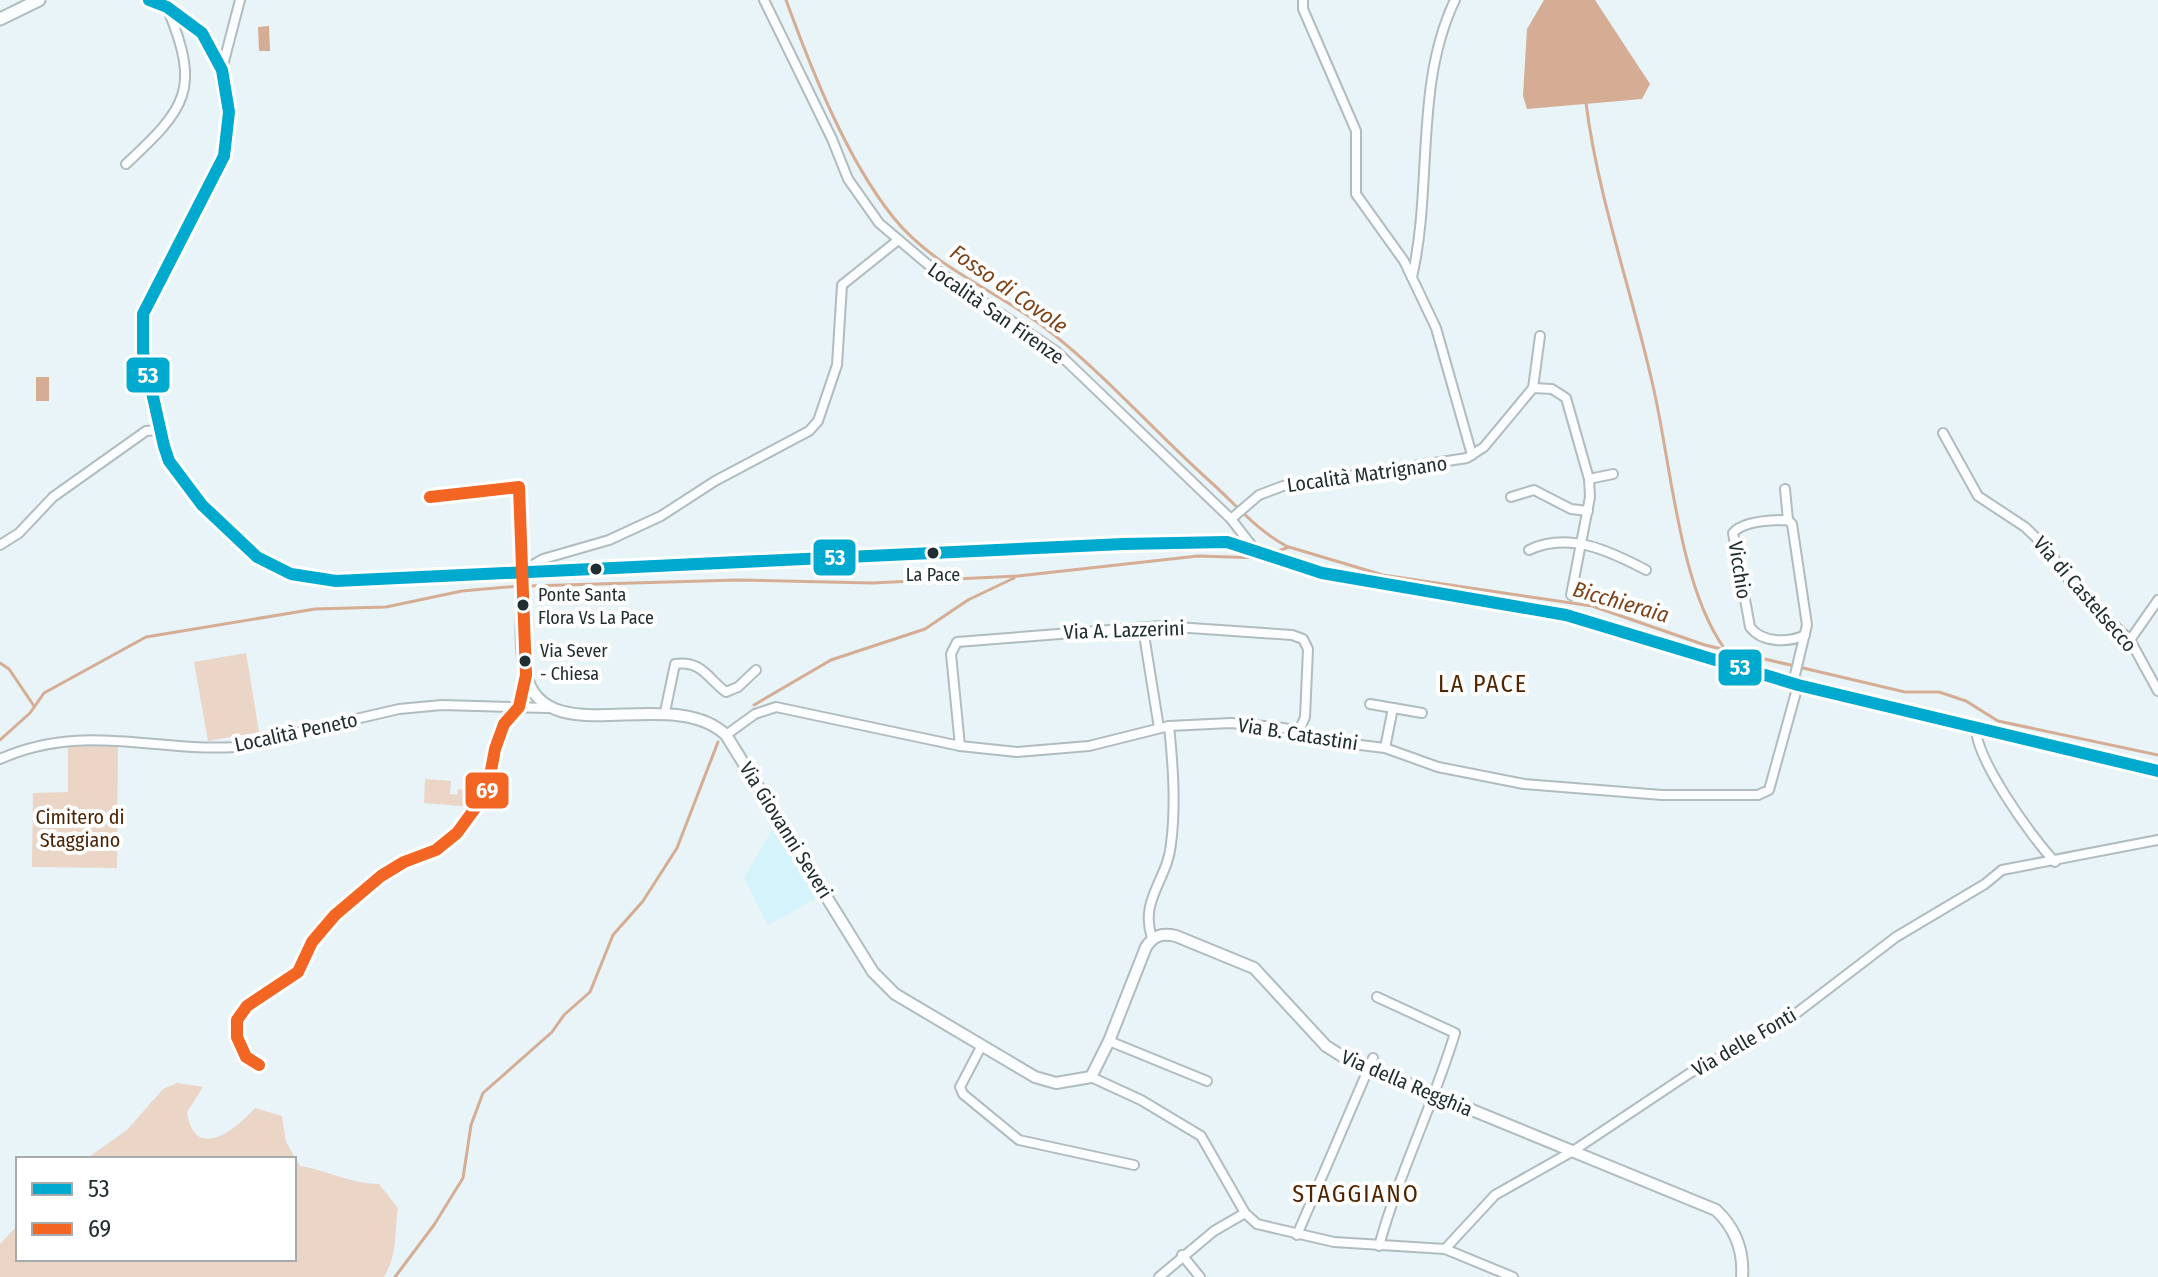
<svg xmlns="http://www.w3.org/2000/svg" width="2158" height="1277" font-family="'Fira Sans Condensed',sans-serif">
	<rect width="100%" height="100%" fill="#e8f4f7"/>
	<polygon fill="#d4f3fa" points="775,825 820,896 768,925 744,878"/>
	<g fill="#ead5c7">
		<polygon points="246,653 259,732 208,741 194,662"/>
		<polygon points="118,745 117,868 32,867 33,793 68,792 68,747"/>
		<polygon points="425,779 451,781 450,794 457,795 458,789 481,792 473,807 424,803"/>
		<path d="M 177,1083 L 203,1087 L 187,1112 C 194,1163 237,1129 255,1108 L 282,1116 L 286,1142 L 300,1166 C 330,1171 348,1183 379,1184 L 398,1208 C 394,1234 398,1254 384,1277 L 0,1277 L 0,1244 L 18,1225 L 18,1259 L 62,1262 L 294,1259 L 294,1159 L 86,1159 L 127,1130 L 163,1089 Z"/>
	</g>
	<g fill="#d5ad94">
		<polygon points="1544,0 1595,0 1650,84 1642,99 1527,109 1523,96 1527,29"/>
		<polygon points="269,26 270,51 259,51 258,27"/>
		<rect x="36" y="377" width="13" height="24"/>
	</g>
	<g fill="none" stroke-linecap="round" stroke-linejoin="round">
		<g stroke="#d5ad94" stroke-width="3">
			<path d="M 786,0 C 812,71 846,158 893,217 C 931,265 992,289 1040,324 C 1103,371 1155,433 1214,485 C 1239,508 1258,531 1288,547"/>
			<path d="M 1586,103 C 1598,198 1632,292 1653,386 C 1671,463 1679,585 1724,648"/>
			<polyline points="1273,553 1289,547 1383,575 1592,606 1705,645 1905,692 1939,692 1966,701 1998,721 2158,755"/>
			<polyline points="528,586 738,580 872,583 1018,576 1198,556 1262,558"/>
			<polyline points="0,663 9,669 34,706"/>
			<polyline points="754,705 831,660 925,629 968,600 1014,578"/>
			<polyline points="0,740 30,713 44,693 146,637 315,609 386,607 462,591 520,586"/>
			<polyline points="395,1277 434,1225 463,1178 471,1125 483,1093 552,1032 564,1015 590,992 613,935 643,901 677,848 718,742"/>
		</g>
		<defs>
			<g id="minor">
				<polyline points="764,0 832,139 848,179 879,223 926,263 1057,352 1231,519 1255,550"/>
				<polyline points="1303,0 1303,9 1356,131 1356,194 1404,261 1436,328 1472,455"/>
				<polyline points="222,69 240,0"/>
				<path d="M 126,164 C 186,108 201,90 168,10"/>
				<path d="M 1412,277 C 1433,187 1414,85 1455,0"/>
				<polyline points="1533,388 1540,336"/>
				<polyline points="1943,433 1978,496 2025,527 2047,548 2075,589 2130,640 2158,691"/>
				<polyline points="1589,479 1613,474"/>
				<polyline points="1785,489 1788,520"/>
				<polyline points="430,497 519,487 524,570 543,559 609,540 661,516 715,481 809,431 818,421 837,365 842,285 897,241"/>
				<polyline points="1511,497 1534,490 1571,509 1588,511"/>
				<polyline points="1231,519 1259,495 1283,486 1467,458 1484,447 1533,388 1552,389 1566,398 1589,479 1590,497 1571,595"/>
				<polyline points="0,545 19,533 53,497 146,431 159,430"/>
				<path d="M 1529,550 C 1568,531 1610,551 1646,570"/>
				<polyline points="1147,629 1145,641 1159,728"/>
				<polyline points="2130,640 2158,600"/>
				<path d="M 1793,683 L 1807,625 L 1792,524 L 1788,520 C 1772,520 1743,521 1733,533 L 1750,627 C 1762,643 1788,643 1805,635"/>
				<polyline points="1370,704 1422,713"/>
				<path d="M 665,712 L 675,664 C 702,660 708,679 726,692 L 738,687 L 756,670"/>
				<path d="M 1976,726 C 1974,757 2032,838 2055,862"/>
				<polyline points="726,735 755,714 776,707 960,746 1017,752 1089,746 1169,726 1231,723 1284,728 1327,741 1385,748 1438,767 1524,784 1662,795 1758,795 1769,790 1798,685"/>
				<polyline points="960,746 951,654 957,642 1161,626 1292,635 1303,639 1308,649 1305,717 1299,731"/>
				<polyline points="1385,748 1393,708"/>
				<path d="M 0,759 C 82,722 152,752 235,747 L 399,709 L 442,705 L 547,708"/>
				<path d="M 1152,938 C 1139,900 1168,879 1171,844 C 1176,805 1173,765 1169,726"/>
				<path d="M 1377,997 L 1455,1033 C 1433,1106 1399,1173 1379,1246"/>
				<polyline points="1109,1041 1207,1081"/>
				<polyline points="982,1045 960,1087 963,1094 1019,1140 1134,1165"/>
				<path d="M 259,1065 C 239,1053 225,1023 248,1005 C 262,993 280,988 294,975 C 303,967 306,953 312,943 C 318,934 327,923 335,915 C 354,896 379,875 403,862 C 422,852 440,849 456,833 C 494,796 486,773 502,729 C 511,707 524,703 526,675"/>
				<polyline points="1091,1077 1141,1100 1201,1136 1245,1213 1257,1224 1334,1242 1445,1249 1513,1277"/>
				<polyline points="1297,1235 1373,1058"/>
				<polyline points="1445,1249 1495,1195 1573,1151 1690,1073 1777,1028 1896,937 1985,884 2002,870 2158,840"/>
				<polyline points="1182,1255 1200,1277"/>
				<polyline points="1159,1277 1214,1231 1245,1213"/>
			</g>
			<path id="tertiary" d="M 524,570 C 523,603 518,642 526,674 C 544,754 672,683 726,735 L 873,972 L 895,994 L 1035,1077 L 1056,1083 L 1091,1077 L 1109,1041 L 1146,947 C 1154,935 1162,933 1176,936 L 1254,968 L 1326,1046 L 1345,1058 L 1716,1210 C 1735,1228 1744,1250 1742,1277"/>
			<g id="secondary">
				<polyline points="149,0 167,7 202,33 222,70 229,112 224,156 143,314 143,352 164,446 169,461 202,505 257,557 291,574 336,581 1123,544 1227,542 1322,573 1566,615 1798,685 2158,771"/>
				<polyline points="0,19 39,0"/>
			</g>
		</defs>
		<use href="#minor" stroke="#b0bcbf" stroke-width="12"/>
		<use href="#tertiary" stroke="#b0bcbf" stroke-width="14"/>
		<use href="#secondary" stroke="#b0bcbf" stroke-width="15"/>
		<use href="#minor" stroke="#fcfdfe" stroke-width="8"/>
		<use href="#tertiary" stroke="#fcfdfe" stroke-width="10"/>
		<use href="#secondary" stroke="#fcfdfe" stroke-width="11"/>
		<defs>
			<polyline id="bus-1" points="149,0 167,7 202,33 222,70 229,112 224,156 143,314 143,352 164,446 169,461 202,505 257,557 291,574 336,581 1123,544 1227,542 1322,573 1566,615 1798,685 2158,771"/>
			<polyline id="bus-2" points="259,1065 246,1057 237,1037 237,1020 247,1006 298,972 312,942 335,915 381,876 404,862 436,850 457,833 487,792 495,749 504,724 519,707 526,675 519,487 430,497"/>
		</defs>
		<use href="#bus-1" stroke="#fff" stroke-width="18"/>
		<use href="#bus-2" stroke="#fff" stroke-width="18"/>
		<use href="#bus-1" stroke="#00a9ce" stroke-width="12"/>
		<use href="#bus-2" stroke="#f26522" stroke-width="12"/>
	</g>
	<g fill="#202e32" stroke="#fff" stroke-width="3">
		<circle cx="933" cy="553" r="7"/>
		<circle cx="596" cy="569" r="7"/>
		<circle cx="523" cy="605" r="7"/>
		<circle cx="525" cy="661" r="7"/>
	</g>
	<g text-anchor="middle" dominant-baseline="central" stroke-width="8" stroke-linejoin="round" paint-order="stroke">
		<g font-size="18" fill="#202e32" stroke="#fff" text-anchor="start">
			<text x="933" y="575" text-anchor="middle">La Pace</text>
			<text x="538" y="595">Ponte Santa<tspan x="538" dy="23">Flora Vs La Pace</tspan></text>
			<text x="540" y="651">Via Sever<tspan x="540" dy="23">- Chiesa</tspan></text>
		</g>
		<g font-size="20" fill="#202e32" stroke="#fff">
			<text transform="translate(996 313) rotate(35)">Località San Firenze</text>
			<text transform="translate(1367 474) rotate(-8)">Località Matrignano</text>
			<text transform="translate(1740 570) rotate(81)">Vicchio</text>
			<text transform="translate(2085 594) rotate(49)">Via di Castelsecco</text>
			<text transform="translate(1124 630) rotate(-2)">Via A. Lazzerini</text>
			<text transform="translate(296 732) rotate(-12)">Località Peneto</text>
			<text transform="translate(1298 734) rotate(9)">Via B. Catastini</text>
			<text transform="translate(786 830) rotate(58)">Via Giovanni Severi</text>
			<text transform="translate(1744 1042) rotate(-30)">Via delle Fonti</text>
			<text transform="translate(1407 1083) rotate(23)">Via della Regghia</text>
		</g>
		<g font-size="20" fill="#4c2405" stroke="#fff">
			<text x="80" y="817">Cimitero di<tspan x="80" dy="23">Staggiano</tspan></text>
		</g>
		<g font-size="22" font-style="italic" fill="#7d4218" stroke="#fff">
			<text transform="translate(1009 289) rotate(35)">Fosso di Covole</text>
			<text transform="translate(1621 602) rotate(16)">Bicchieraia</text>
		</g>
		<g font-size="24" letter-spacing="2" fill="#512501" stroke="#fff">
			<text x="1483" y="684">LA PACE</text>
			<text x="1356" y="1194">STAGGIANO</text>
		</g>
	</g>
	<g stroke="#fff" stroke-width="3">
		<rect x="125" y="356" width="46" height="38" rx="8" fill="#00a9ce"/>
		<rect x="812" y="538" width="45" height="39" rx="8" fill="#00a9ce"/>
		<rect x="1717" y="648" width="46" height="39" rx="8" fill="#00a9ce"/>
		<rect x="464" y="771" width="46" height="39" rx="8" fill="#f26522"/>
	</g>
	<g font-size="22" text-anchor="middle" font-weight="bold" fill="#fff">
		<text x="148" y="383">53</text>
		<text x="835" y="565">53</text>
		<text x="1740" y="675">53</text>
		<text x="487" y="798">69</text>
	</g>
	<rect x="16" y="1157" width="280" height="104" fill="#ffffff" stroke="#a6abad" stroke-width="2"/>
	<rect x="32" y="1183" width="40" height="12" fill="#00a9ce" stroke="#a6abad" stroke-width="2"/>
	<text x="88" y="1197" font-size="24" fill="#202e32">53</text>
	<rect x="32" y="1223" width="40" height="12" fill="#f26522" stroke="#a6abad" stroke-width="2"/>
	<text x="88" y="1237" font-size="24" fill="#202e32">69</text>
</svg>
